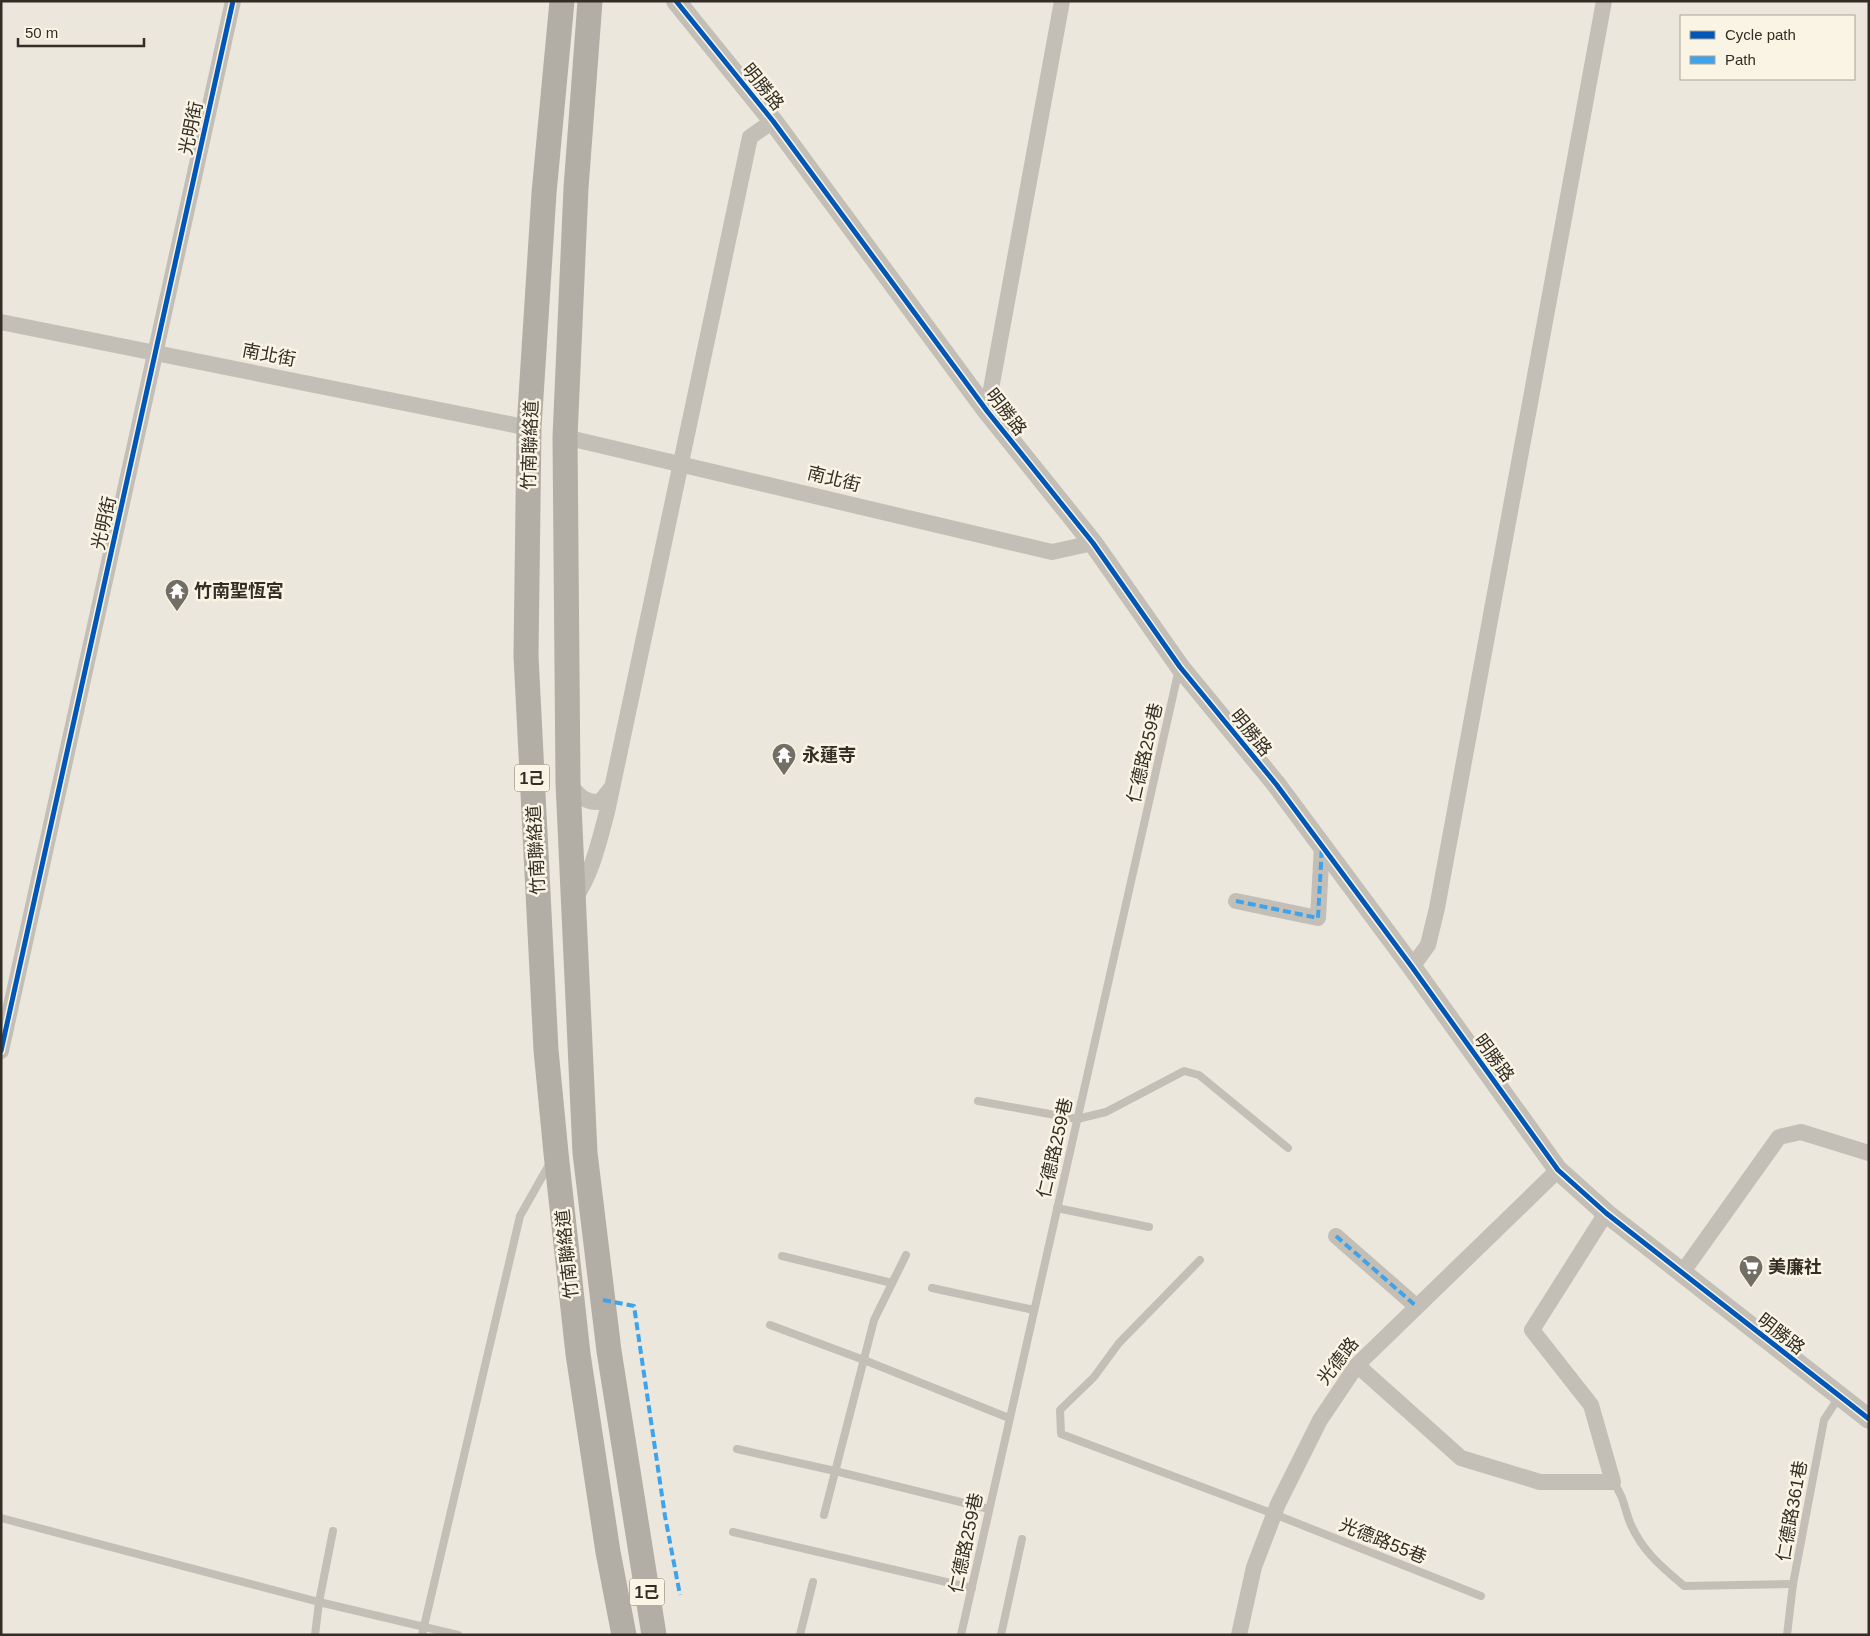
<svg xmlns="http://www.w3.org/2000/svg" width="1870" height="1636" font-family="Helvetica,'Noto Sans TC',sans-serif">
	<rect width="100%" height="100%" fill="#ebe7dd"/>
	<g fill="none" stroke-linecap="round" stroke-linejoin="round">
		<g stroke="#c3bfb7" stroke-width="8">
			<polyline points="978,1101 1077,1119 1106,1112 1184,1071 1199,1075 1288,1148"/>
			<polyline points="1057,1208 1149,1227"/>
			<polyline points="782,1256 892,1283"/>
			<polyline points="1200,1260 1119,1343 1094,1377 1060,1410 1061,1434 1274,1514 1481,1596"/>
			<polyline points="932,1288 1034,1310"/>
			<polyline points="770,1325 864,1360 1009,1418"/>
			<polyline points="737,1449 835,1471 989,1509"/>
			<path d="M 1613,1482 C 1625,1498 1624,1509 1631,1525 C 1644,1553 1662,1567 1684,1586 L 1793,1584"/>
			<polyline points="824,1515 874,1320 906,1255"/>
			<polyline points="1,1518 319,1602 458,1635"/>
			<polyline points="733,1532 972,1588"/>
			<polyline points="315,1635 319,1602 333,1531"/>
			<polyline points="422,1635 520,1216 550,1163"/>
			<polyline points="800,1635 813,1582"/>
			<polyline points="961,1635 1179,669"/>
			<polyline points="1001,1635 1022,1539"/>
			<polyline points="1787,1635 1793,1584 1824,1420 1839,1397"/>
		</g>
		<g stroke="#c3bfb7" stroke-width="16">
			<polyline points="1,322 529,428"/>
			<polyline points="987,411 1062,1"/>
			<polyline points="565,437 1052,552 1093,543"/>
			<path d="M 568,783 C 578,794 583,803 600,802 L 612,787"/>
			<path d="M 574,900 C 592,874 599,842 607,812 L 750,137 L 773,121"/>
			<polyline points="1236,901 1318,918 1322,845"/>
			<polyline points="1412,967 1428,945 1437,908 1604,1"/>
			<polyline points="1,1051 233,1"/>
			<polyline points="1336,1236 1416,1306"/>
			<polyline points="1682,1273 1779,1137 1801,1132 1869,1153"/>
			<polyline points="1357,1365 1461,1458 1540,1482 1613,1482 1591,1405 1532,1330 1606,1213"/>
			<polyline points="1239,1635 1254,1567 1278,1504 1320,1420 1357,1365 1558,1170"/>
		</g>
		<polyline stroke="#c3bfb7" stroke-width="20" points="676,1 773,121 987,411 1093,543 1180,667 1276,784 1412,967 1558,1170 1606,1213 1869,1419"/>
		<g stroke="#b2aea6" stroke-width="25">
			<polyline points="562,1 544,193 529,428 526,656 546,1050 556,1153 578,1354 608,1552 624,1635"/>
			<polyline points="590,1 576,188 565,437 568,783 585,1153 609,1351 654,1635"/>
		</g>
		<g stroke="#3ea3eb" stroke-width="4" stroke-dasharray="8 4" stroke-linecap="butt">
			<polyline points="1236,901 1318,918 1322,845"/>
			<polyline points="1336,1236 1416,1306"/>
			<polyline points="603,1300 634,1306 665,1516 680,1595"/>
		</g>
		<defs>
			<g id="cycleway">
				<polyline points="676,1 773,121 987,411 1093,543 1180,667 1276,784 1412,967 1558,1170 1606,1213 1869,1419"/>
				<polyline points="1,1051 233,1"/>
			</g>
		</defs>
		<use href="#cycleway" stroke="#f9f4e3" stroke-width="8"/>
		<use href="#cycleway" stroke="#0057b8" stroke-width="5"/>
	</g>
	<defs>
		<symbol id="temple-pin" viewBox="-11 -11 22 30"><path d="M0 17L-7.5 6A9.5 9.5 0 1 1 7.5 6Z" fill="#736e65" stroke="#f9f4e3"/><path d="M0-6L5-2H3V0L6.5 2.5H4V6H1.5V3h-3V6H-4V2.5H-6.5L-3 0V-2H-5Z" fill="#fff"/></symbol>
		<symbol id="supermarket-pin" viewBox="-11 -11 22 30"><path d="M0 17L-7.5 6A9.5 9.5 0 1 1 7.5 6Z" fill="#736e65" stroke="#f9f4e3"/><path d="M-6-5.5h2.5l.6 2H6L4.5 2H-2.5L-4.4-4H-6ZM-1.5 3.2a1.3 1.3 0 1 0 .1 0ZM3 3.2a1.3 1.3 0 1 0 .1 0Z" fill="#fff"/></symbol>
	</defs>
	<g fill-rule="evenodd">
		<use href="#temple-pin" x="163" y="577" width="28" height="38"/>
		<use href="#temple-pin" x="770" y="741" width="28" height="38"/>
		<use href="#supermarket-pin" x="1737" y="1253" width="28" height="38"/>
	</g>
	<g text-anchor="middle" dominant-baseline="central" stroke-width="5" stroke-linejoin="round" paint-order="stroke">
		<g fill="#f9f4e3" stroke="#6e695e" stroke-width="1">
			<rect x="514.5" y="764.5" width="35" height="27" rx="4"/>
			<rect x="629.5" y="1578.5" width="35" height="27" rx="4"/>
		</g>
		<g font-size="16" font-weight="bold" fill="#332d25">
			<text x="532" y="778">1己</text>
			<text x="647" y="1592">1己</text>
		</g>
		<g font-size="18" fill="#332d25" stroke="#f9f4e3">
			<text transform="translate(763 87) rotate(51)">明勝路</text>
			<text transform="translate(191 128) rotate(-78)">光明街</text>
			<text transform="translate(269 355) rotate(11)">南北街</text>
			<text transform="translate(1006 412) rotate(52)">明勝路</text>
			<text transform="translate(530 445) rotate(-88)">竹南聯絡道</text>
			<text transform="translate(834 479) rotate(14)">南北街</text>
			<text transform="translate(104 523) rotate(-77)">光明街</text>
			<text transform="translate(1251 733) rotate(51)">明勝路</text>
			<text transform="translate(1145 753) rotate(-77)">仁德路259巷</text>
			<text transform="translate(536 850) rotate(-93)">竹南聯絡道</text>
			<text transform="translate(1494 1058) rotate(54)">明勝路</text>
			<text transform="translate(1055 1148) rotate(-77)">仁德路259巷</text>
			<text transform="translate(567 1254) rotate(-96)">竹南聯絡道</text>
			<text transform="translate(1781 1334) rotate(38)">明勝路</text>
			<text transform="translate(1338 1361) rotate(-52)">光德路</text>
			<text transform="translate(1792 1511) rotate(-80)">仁德路361巷</text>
			<text transform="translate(1383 1541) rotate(22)">光德路55巷</text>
			<text transform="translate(966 1543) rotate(-78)">仁德路259巷</text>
		</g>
		<g font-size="18" font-weight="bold" fill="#332d25" stroke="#f9f4e3" text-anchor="start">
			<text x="194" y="591">竹南聖恆宮</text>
			<text x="802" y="755">永蓮寺</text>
			<text x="1768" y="1267">美廉社</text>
		</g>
	</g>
	<rect width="1870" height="1636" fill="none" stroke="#332d25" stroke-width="5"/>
	<rect x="1680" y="15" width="175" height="65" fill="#f9f4e3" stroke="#aaa497"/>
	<rect x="1690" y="31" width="25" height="8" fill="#0057b8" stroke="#aaa497"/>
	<text x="1725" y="40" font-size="15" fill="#332d25">Cycle path</text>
	<rect x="1690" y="56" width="25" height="8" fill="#3ea3eb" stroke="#aaa497"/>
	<text x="1725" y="65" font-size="15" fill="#332d25">Path</text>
	<path d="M18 38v8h126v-8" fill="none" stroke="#332d25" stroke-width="2.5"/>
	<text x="25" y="38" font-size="15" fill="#332d25" stroke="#f9f4e3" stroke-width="4" paint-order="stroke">50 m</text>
</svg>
